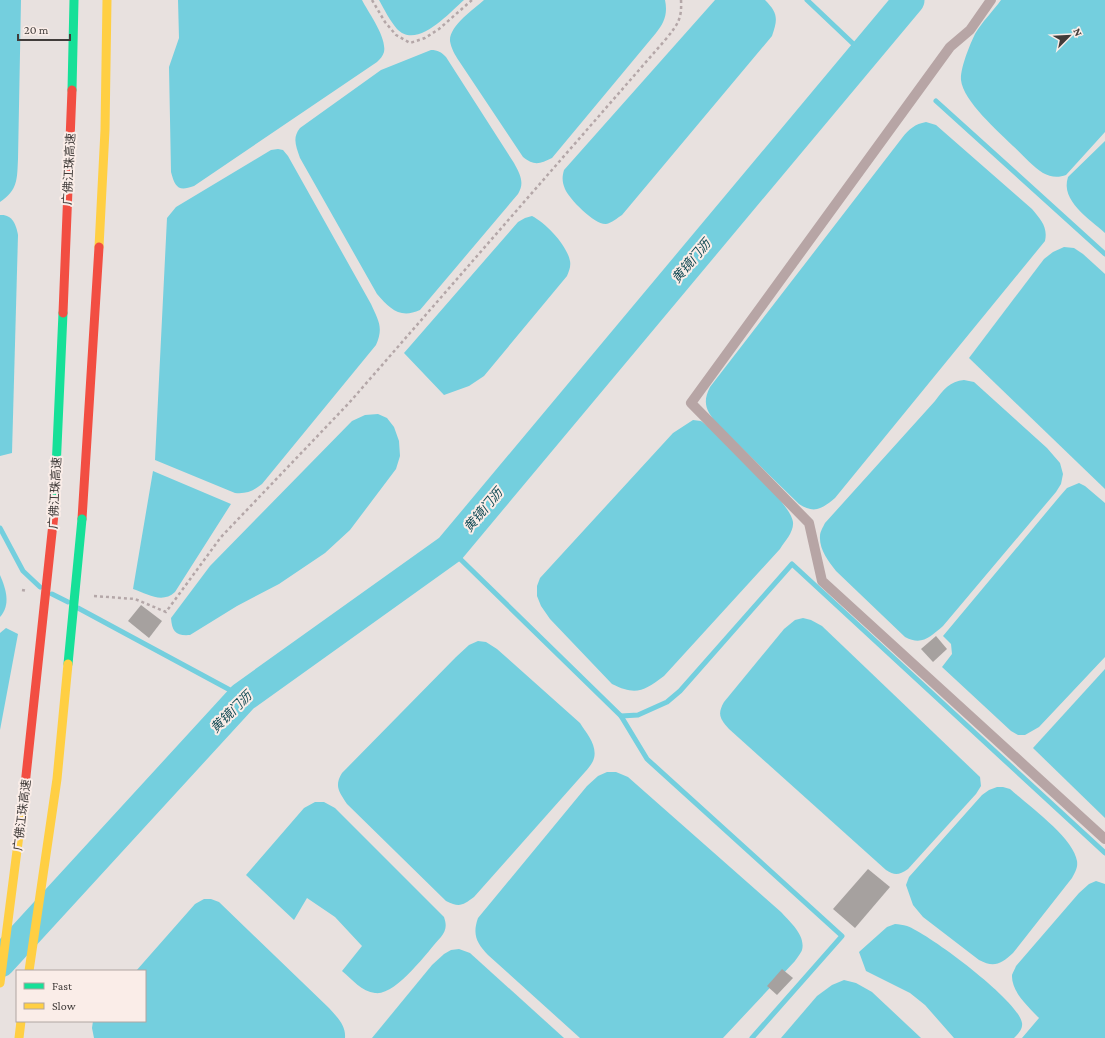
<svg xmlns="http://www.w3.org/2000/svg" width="1105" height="1038" font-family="'Crimson Pro','Noto Sans SC',serif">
	<rect width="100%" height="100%" fill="#e8e1df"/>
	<g fill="#74cfde">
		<path d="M 0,0 L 21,0 L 18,159 C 17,179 18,190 0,202 Z"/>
		<path d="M 178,0 L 362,0 C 368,12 387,37 384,52 C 383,56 380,59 377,62 L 194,186 C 178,192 175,187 171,172 L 169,67 L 179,38 Z"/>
		<path d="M 379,0 L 464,0 C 449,13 417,50 397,29 C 390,21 384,9 379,0 Z"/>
		<path d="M 484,0 L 665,0 C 668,14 664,23 656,33 L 552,158 C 540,164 534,166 523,157 L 459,61 C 455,55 451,48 450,41 C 449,26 474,9 484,0 Z"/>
		<path d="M 715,0 L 765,0 C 778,13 778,19 772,36 L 622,215 C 617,218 612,223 606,224 C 595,225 569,199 565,189 C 562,182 562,177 564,170 Z"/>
		<path d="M 1001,0 L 1105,0 L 1105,132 L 1066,175 C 1058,178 1050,177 1043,173 C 1032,166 1023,155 1013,146 C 999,132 963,101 961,80 C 960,69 970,44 975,34 C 982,22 993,11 1001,0 Z"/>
		<path d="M 431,50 C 438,50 441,52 446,57 L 514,163 C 520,174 525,183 518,194 L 420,310 C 400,319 390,309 377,294 L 300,158 C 296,146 292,138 300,128 L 381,70 Z"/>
		<path d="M 926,122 L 936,125 L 1032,209 C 1041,220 1048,227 1045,241 L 835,498 C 822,509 814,514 799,504 L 718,425 C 706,411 702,403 710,387 L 902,138 C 909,129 915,124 926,122 Z"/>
		<path d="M 1105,141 L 1105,233 C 1090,219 1060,201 1068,177 Z"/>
		<path d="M 278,149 L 283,150 L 288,156 L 371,304 C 378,320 384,327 376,345 L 262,484 C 253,491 247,494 235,493 L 155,460 L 167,218 L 176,207 L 271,150 Z"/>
		<path d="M 0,215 C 12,214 16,224 18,235 L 12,453 L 0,456 Z"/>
		<path d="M 532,216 C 546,223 567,245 570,261 C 571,267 569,271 567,276 L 484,376 L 469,386 L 444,395 L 404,353 L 518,222 L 525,218 Z"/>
		<polygon points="1064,247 1074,248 1083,254 1105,274 1105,489 969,358 1044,259 1053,252"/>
		<path d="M 964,380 L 974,382 L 1047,448 L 1060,463 L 1063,474 L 1061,484 L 1056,492 L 943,626 C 930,637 922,646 905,637 L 836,571 C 828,561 819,549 820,536 C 820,532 823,527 825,523 L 935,401 C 943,390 950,381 964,380 Z"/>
		<path d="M 378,414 L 387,418 L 394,427 L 399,441 L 400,456 L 396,469 L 350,530 L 325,553 L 279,584 L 237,606 L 190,635 C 176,636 172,632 171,618 L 210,566 L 352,421 L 365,415 Z"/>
		<path d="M 693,420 L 701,421 L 709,427 C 725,443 791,503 793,522 C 794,532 785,541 780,549 L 664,676 C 644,691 636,696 612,684 L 550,619 L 541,606 L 537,596 L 537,586 L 540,578 L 673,433 Z"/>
		<path d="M 153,471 L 231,504 L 175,592 C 162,604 148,594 133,589 Z"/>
		<polygon points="1079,483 1085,486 1105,503 1105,657 1039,727 1025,735 1018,735 1011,731 942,667 952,654 951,644 943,636 1060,496 1067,488"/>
		<path d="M 0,575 C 6,589 11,605 0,617 Z"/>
		<path d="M 803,618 L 811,620 L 822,626 L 980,777 L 981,786 L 976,794 L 908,869 C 899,875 895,876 886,870 L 729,729 C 720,719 717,714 724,702 L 784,629 L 795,620 Z"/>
		<polygon points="6,628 18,634 0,730 0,633"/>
		<path d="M 478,641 L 486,642 L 497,649 L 580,723 C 587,734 599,747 593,761 C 591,765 588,769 585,772 L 474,897 C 463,905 460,908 446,901 L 347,804 C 339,792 334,786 342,773 L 456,657 L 469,645 Z"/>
		<polygon points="1105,669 1105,818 1033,748"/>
		<path d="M 607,772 L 616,772 L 628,777 L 781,912 C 789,921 806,935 802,950 C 801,953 797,958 795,961 L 723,1038 L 580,1038 L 488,955 C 477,943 472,935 478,918 L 587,786 L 598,776 Z"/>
		<path d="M 997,787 L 1003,787 L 1010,789 C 1028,805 1074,838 1077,861 C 1078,868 1075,872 1072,878 L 1013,953 C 1001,964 994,968 979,960 L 923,917 L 913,905 L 906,885 L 909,877 L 982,795 L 989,790 Z"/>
		<path d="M 315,802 L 324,802 L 335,808 L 444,917 C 447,926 446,930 441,937 C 427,952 396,996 375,993 C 362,992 352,979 342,971 L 362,946 L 335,917 L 307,898 L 294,920 L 246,875 L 304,808 Z"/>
		<path d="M 1096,881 L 1105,884 L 1105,1038 L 1022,1038 L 1039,1018 C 1029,1007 1011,992 1012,975 C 1013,972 1015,969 1016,966 L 1079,893 L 1089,884 Z"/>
		<path d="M 204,899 L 211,899 L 219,902 L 329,1008 C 337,1017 346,1025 345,1038 L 94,1038 L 92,1028 L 93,1021 L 145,1021 L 145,971 L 136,971 L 195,904 Z"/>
		<path d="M 895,924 C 899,924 903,925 907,926 C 929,934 1019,1001 1022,1023 C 1023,1029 1018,1034 1014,1038 L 954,1038 L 925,1005 L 910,993 L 866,971 L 859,952 L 887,927 Z"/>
		<polygon points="459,949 470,953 564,1038 372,1038 432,965 444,954 451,950"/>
		<polygon points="844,980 856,983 872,992 921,1038 781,1038 817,996 832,985"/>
	</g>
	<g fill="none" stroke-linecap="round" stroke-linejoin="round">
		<g stroke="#74cfde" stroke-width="5">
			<polyline points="807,0 864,54"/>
			<polyline points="936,101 1105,254"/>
			<polyline points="0,528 23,571 40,587"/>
			<polyline points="450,549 621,716 647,759 842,936 752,1038"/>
			<polyline points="52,594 68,602"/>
			<polyline points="78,608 243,697"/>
			<polyline points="621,716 638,715 667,702 680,691 792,564 1105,853"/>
		</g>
		<polyline stroke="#74cfde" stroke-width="31" points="0,962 243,697 450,549 909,0"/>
	</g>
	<g fill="#a6a19f">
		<polygon points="141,605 162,621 149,638 128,621"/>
		<polygon points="936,636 947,649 933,662 921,649"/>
		<polygon points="868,869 890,887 855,928 833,909"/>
		<polygon points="782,969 793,978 777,995 767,986"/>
	</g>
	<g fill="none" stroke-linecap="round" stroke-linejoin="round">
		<g stroke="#b4a7a8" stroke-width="2.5" stroke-dasharray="3 3" stroke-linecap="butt">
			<polyline points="372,0 385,22 396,35 410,43 425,38 439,29 472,0"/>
			<polyline points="22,590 27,591"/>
			<path d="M 94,596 L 135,599 L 166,612 L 221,537 L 349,403 L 666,39 C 678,24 682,19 681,0"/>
		</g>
		<polyline stroke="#b7a5a5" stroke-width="10" points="991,0 970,30 950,47 691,403 809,523 822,581 1105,839"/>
		<g stroke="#16e098" stroke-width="9">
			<polyline points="72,90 74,0"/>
			<polyline points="54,514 63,313"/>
		</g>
		<g stroke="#ffcf43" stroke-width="9">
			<polyline points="99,247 105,130 107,0"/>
			<polyline points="19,1038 21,1021"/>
		</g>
		<g stroke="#f24e42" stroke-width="9">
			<polyline points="63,313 72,90"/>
			<polyline points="82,519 99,247"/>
		</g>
		<polyline stroke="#16e098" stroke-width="9" points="68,664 82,519"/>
		<g stroke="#ffcf43" stroke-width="9">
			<polyline points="29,971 57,779 68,664"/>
			<polyline points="0,983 23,804"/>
		</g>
		<polyline stroke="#f24e42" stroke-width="9" points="23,804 54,514"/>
	</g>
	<g text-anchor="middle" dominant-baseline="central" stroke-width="4" stroke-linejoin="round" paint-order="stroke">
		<g font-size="12" fill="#413c3a" stroke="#faede8">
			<text transform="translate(69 169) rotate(-87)">广佛江珠高速</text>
			<text transform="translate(55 493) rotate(-87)">广佛江珠高速</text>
			<text transform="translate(22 815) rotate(-83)">广佛江珠高速</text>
		</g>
		<g font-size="13" font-style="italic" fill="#124a54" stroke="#faede8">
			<text transform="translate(691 261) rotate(-50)">黄镜门沥</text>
			<text transform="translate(483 510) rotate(-50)">黄镜门沥</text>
			<text transform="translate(231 712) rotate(-45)">黄镜门沥</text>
		</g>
	</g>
	<rect x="16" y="970" width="130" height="52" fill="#faede8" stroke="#b0a6a2"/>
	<rect x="24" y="983" width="20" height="6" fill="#16e098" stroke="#b0a6a2"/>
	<text x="52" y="990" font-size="12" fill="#413c3a">Fast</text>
	<rect x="24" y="1003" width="20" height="6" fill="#ffcf43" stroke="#b0a6a2"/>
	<text x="52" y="1010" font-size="12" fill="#413c3a">Slow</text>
	<g transform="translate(1069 36) rotate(66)" stroke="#faede8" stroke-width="3" paint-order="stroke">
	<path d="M0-3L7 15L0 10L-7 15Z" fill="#413c3a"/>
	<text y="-6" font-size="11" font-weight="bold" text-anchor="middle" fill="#413c3a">N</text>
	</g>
	<path d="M18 34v6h52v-6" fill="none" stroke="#413c3a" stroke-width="2"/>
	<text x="24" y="34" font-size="12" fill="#413c3a" stroke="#faede8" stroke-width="3" paint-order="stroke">20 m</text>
</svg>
